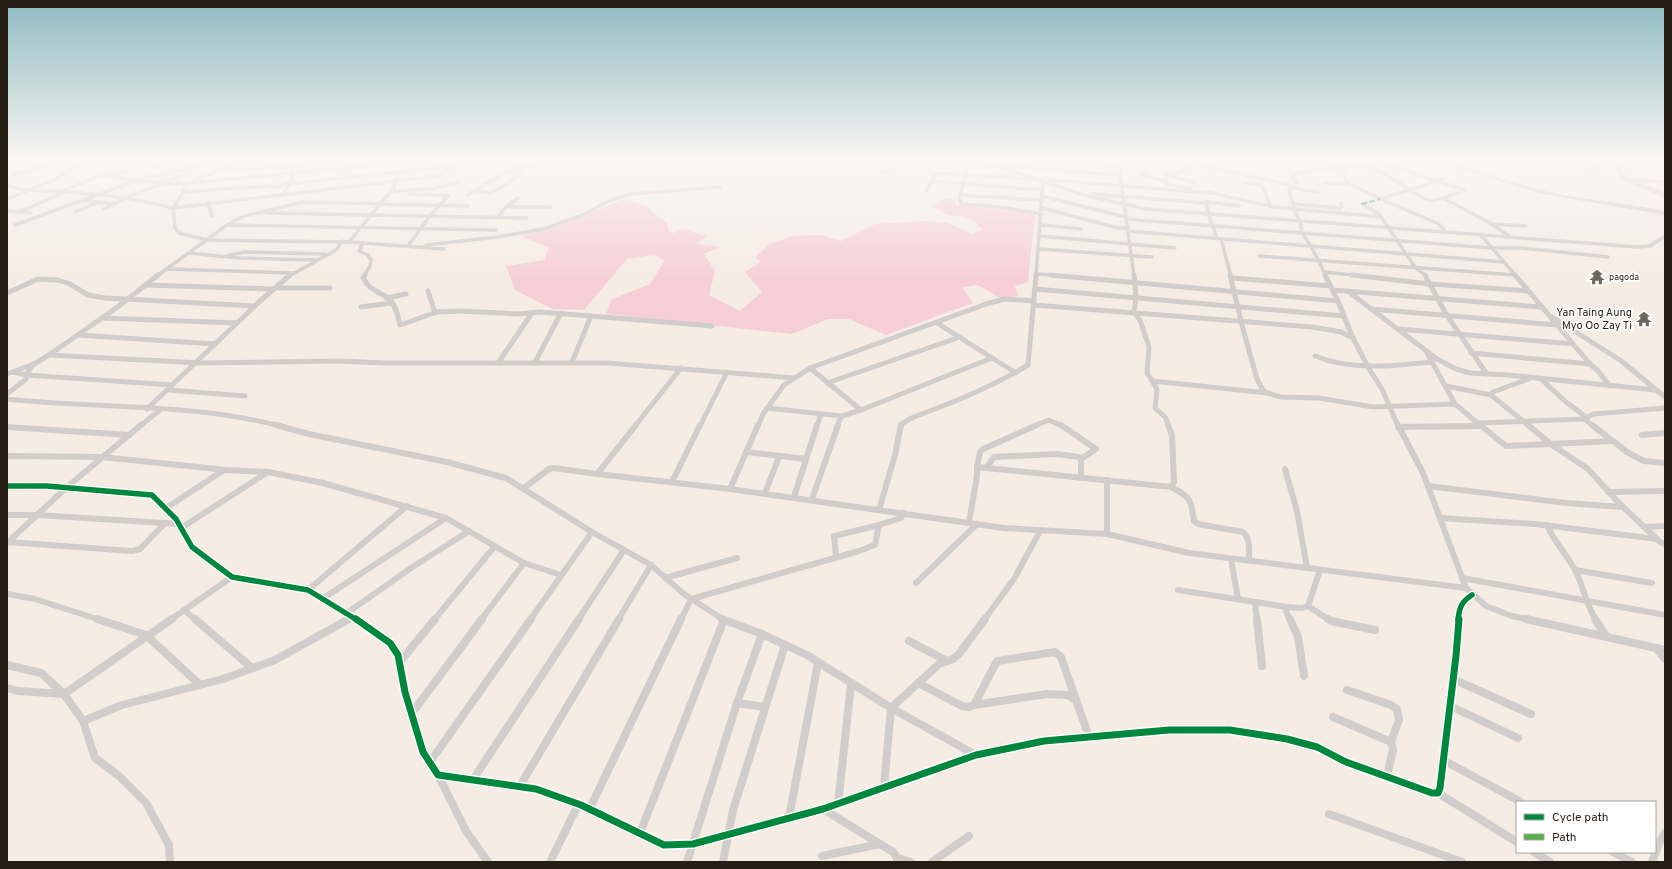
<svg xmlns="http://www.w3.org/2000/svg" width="1672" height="869" font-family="Overpass,sans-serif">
	<rect width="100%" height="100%" fill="#f5ece4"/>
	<polygon fill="#f6cfd6" points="945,198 956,199 956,204 1035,214 1028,282 1015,286 1018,296 1000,298 978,285 962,287 973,303 886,335 849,319 828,319 792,334 606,314 612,299 650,284 665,260 653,255 627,259 584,310 552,309 515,290 506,266 545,260 548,247 521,236 554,228 624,199 647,206 658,217 667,222 668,231 674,233 682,229 708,236 696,244 721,247 704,254 715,271 709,295 740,311 762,292 745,272 761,262 755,257 770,244 792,236 820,235 841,241 875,224 924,221 948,223 972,234 983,230 973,220 946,214 933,207"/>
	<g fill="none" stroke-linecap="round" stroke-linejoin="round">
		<g stroke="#d0cdca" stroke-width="3.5">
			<polyline points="12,159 17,160"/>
			<polyline points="496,159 524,161"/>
			<polyline points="894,159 994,166"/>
			<polyline points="970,159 960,195 1042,200"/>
			<polyline points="979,159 1080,194 1146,209 1638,247 1650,246 1665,236"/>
			<polyline points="1016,159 1119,166"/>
			<polyline points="1118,159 1134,276"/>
			<polyline points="1146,159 1145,171 1142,175 1167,181 1166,183"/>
			<polyline points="1313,159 1337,168"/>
			<polyline points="1343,159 1361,167"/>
			<polyline points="1394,159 1348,168 1344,174 1345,179 1350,184 1380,199 1439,224 1445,231"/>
			<polyline points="1594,159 1619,166"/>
			<polyline points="234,163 283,159"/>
			<polyline points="1381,163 1465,190 1443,198 1492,224 1509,236"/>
			<polyline points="1575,163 1588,159"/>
			<polyline points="58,164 76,165"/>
			<polyline points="1370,165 1425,199 1432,201 1443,198"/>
			<polyline points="154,167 174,170"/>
			<polyline points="1012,167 1121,175"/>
			<polyline points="1590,170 1608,163"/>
			<polyline points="216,171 298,166 353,159"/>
			<polyline points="510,171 544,163 580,159"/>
			<polyline points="883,173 892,169 896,159"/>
			<polyline points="14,175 68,159"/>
			<polyline points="102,175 117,169"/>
			<polyline points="112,176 128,169"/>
			<polyline points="1168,176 1195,182"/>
			<polyline points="1627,179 1665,182"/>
			<polyline points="1050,180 1210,193"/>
			<polyline points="193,181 227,167 239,159"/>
			<polyline points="931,181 1042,190"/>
			<polyline points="1167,181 1167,174 1177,174 1190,165 1195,164 1295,186"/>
			<polyline points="190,183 433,159"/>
			<polyline points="1244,183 1262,185 1270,206"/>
			<polyline points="1325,183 1350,184"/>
			<polyline points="1165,184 1191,189"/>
			<path d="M 7,186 C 27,192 48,191 69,192 C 104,194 139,199 173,208 L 175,228 L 179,233 L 207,240 L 349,242 L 444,249"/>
			<polyline points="1291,188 1318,192"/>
			<polyline points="475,190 491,193 524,173"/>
			<polyline points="927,190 935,175 939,173 1033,179"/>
			<polyline points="62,191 102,175 138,181 188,184"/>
			<polyline points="394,191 432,189 459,182"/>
			<polyline points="183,192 266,186 277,187 288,184 454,166"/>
			<polyline points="1207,192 1274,207 1381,217"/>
			<polyline points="410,194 448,196"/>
			<polyline points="1094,194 1206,203"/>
			<polyline points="283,195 292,179 291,167 295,159"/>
			<polyline points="467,195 528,159"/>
			<polyline points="960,195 959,200 962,204 1000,207 1042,214"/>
			<polyline points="1042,196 1126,217"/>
			<polyline points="7,199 56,179 86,159"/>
			<polyline points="1380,199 1446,178"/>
			<polyline points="208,203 212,216"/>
			<polyline points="115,204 83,200 141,179 227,159"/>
			<polyline points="1294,204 1340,208 1342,207 1341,204"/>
			<polyline points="1362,204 1379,214 1415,267 1426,276"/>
			<polyline points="506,207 550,207"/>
			<polyline points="173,208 439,176 465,159"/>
			<polyline points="173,208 185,189"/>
			<polyline points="1042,208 1118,228 1128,228"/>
			<polyline points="104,209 128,197 183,175"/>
			<polyline points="7,211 19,212 63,193"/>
			<polyline points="21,212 31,213"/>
			<polyline points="75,212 99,202"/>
			<polyline points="266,213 527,218"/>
			<polyline points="497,218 506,207 518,198"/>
			<polyline points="1126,219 1492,248 1521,248 1608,257"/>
			<polyline points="1492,224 1526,226"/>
			<polyline points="15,225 83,200"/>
			<polyline points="228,225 496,230"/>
			<polyline points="1041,225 1081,229"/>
			<polyline points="1127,231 1504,262"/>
			<polyline points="1480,234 1516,276"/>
			<polyline points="1040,236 1175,248"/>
			<polyline points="1217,238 1208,213 1206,202 1239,206"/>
			<polyline points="1221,239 1231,276"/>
			<polyline points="349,242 380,204 468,206"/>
			<polyline points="363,243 359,251 368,255 371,260 370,266 364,276"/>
			<polyline points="426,245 497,237 544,229 585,214 608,201 631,194 721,187"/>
			<polyline points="408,246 429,217 448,196"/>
			<polyline points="1039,249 1152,257"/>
			<polyline points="189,253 239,258 317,260"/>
			<polyline points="227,256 244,252 325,254"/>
			<polyline points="1259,256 1515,275"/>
			<polyline points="168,269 293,273"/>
			<polyline points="1324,272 1361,276"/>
			<polyline points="1037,274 1061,276"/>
			<polyline points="157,276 227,225 244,216 304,202 380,204 394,188 401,159"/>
			<polyline points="289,276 336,250 343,241"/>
			<polyline points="1036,276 1043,180"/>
			<polyline points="1326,276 1311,246 1301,232 1301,224 1295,211 1289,189 1296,183 1293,177 1297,174 1310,170 1348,168"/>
		</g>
		<g stroke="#d0cdca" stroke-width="5">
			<path d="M 365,275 L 363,278 C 371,292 378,290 389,299 C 396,305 398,317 400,325 L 437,312 L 460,311 L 519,314 L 540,312 L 591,316 L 572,362"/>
			<polyline points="1050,275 1338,301"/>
			<polyline points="1134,275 1136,298 1134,312 1140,320 1149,347 1147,373 1157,389 1155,408 1165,417 1169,426"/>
			<polyline points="1230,275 1243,329 1257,379 1263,390 1267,393 1281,397 1319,398 1373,407 1455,404"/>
			<polyline points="1325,275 1338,301 1352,336 1369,369 1382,389 1398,426"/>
			<polyline points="1352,275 1430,284 1528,291"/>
			<polyline points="1425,275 1446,314 1486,373"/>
			<polyline points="1232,278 1331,286"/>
			<polyline points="146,285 274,289"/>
			<polyline points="276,288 330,288"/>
			<polyline points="1035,289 1344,316"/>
			<polyline points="1333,290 1540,307"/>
			<polyline points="428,291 435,313"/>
			<polyline points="1349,292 1437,359 1456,369 1470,373 1508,375 1655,390"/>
			<polyline points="7,293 38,279 58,280 70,284 88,295 105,298 255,306"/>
			<polyline points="386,298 406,294"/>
			<polyline points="1034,305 1312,327 1341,332 1353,338"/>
			<polyline points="361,307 391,303"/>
			<polyline points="1371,309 1557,325"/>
			<polyline points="591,316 712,326"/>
			<polyline points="1552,317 1620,360 1665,397"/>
			<polyline points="102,318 237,323"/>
			<polyline points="937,323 1016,373"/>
			<polyline points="1399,329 1573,344"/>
			<polyline points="78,335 215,344"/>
			<polyline points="1426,351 1455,404 1481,426"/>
			<polyline points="1471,353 1590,364 1515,275"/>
			<polyline points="49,355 201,363 338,361 384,363 607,363 795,378"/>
			<path d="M 1315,356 C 1352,371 1393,366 1432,362"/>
			<polyline points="535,362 561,313"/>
			<polyline points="498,363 532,313"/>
			<polyline points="33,364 26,375 173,385"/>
			<polyline points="1590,364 1598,371 1610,386"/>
			<polyline points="810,368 861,410"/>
			<polyline points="7,374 34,364 49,355 119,306 158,275"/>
			<polyline points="1541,379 1566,402 1586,417"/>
			<polyline points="1152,381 1268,393"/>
			<polyline points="827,383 960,337"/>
			<polyline points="1446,386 1491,395"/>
			<polyline points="169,390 245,396"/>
			<polyline points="7,394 26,379 26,375 13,372"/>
			<path d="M 7,399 C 98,409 192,403 280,426"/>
			<polyline points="767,408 842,416 861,410 992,358"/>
			<polyline points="147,409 259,302 290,275"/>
			<polyline points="1584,419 1594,426"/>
			<polyline points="1479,423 1584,419 1594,414 1665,408"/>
			<polyline points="140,426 160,410"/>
			<polyline points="635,426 681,368"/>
			<polyline points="700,426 727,372"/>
			<polyline points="758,426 763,414 784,385 810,368 989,303 1005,299 1034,301"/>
			<polyline points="817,426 821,414"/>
			<polyline points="837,426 842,416"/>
			<path d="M 900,426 C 904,420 916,416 924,413 C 960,400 995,385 1028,365 L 1036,275"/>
			<polyline points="1034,426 1049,420 1062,426"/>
			<polyline points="1449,426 1482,426"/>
			<polyline points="1529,426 1491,395 1493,392 1531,378"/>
		</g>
		<g stroke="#d0cdca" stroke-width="6">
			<polyline points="276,425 309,434 447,462 506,478 592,532 651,565 684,594 724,620"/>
			<polyline points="636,425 597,474 730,489"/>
			<polyline points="758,425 730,489 1004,528 1107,534 1189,553 1466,588"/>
			<polyline points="1061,425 1096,449 1081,459"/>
			<polyline points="1398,425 1423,473 1466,588 1486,606 1512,616 1530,620"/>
			<polyline points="1480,425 1506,446 1613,441"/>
			<polyline points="1528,425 1552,445 1588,469 1618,502 1660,542 1665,544"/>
			<polyline points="1592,425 1627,452 1644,461 1665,463"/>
			<polyline points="7,427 129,435"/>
			<polyline points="1398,427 1482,426"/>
			<polyline points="1642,435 1665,433"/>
			<polyline points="747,452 806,459"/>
			<polyline points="7,456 102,457 226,470 268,472 323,483 446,518 524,563 561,575"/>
			<polyline points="977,467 980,452 983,449 1037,425"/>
			<polyline points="987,467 994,457 1057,454 1079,457 1081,461 1081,478"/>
			<polyline points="1285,469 1297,511 1307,568"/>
			<polyline points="1107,480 1107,534"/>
			<polyline points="672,482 700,425"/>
			<polyline points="7,486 47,486 152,495 176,519 192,547 232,577 308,590 357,620"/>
			<polyline points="1428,486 1566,503 1622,507"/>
			<path d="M 1171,487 C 1191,497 1191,500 1194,521 L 1198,524 L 1243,532 C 1251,540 1249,551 1249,561"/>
			<polyline points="524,488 549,469 553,468 597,474"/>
			<polyline points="1608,492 1665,491"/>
			<polyline points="765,493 779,457"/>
			<polyline points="794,497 817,425"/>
			<polyline points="812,499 838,425"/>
			<polyline points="166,508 224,470"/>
			<polyline points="879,510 895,455 901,425"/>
			<polyline points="7,515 38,515 179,524"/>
			<polyline points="1440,518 1535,524 1657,539"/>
			<polyline points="969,522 977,476 977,467 1171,487 1174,482 1172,435 1168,425"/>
			<path d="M 1547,525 C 1555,544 1571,559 1578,576 C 1585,593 1586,604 1596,620"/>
			<polyline points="1644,527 1665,526"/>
			<polyline points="181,528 268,472"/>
			<polyline points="8,542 132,551 140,549 165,523"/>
			<polyline points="7,543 67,487 141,425"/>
			<polyline points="836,556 834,536 879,525"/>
			<polyline points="1231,559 1238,599"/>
			<polyline points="1575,570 1652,583"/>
			<polyline points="665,578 737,558"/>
			<polyline points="1462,578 1665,615"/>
			<polyline points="916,583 977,524"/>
			<polyline points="308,590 407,506"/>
			<polyline points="1178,590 1287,607"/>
			<polyline points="7,594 35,599 100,620"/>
			<polyline points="322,599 446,518"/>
			<polyline points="1255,602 1257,620"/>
			<polyline points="1308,606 1329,620"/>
			<polyline points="184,610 196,620"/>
			<polyline points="347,613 411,568 469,531"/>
			<polyline points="170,620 232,577"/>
			<polyline points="348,620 353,617"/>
			<polyline points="434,620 495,546"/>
			<polyline points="481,620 524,563"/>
			<polyline points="530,620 592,532"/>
			<polyline points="578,620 624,550"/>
			<polyline points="618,620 651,565"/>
			<polyline points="681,620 691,599 859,551 875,545 879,525 901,518 904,513"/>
			<polyline points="984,620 1014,579 1040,531"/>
			<polyline points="1290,620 1286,611 1287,607 1302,608 1308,606 1320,570"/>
			<path d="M 1458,620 C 1459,608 1462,601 1472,595"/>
		</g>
		<g stroke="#d0cdca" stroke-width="8">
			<polyline points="97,619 146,635 199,684"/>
			<polyline points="195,619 252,668"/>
			<polyline points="356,619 390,643 398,655 405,692 423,752 438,775 536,789 581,805 664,845 693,844 823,809 976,755 1044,741 1169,730 1230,730 1287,739 1317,747 1346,762 1432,793 1438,793 1440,788 1456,656 1459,619"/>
			<polyline points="722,619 762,634 807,655 891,708 976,755"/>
			<polyline points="1257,619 1262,666"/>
			<polyline points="1290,619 1298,637 1304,676"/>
			<polyline points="1328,619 1331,621 1375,630"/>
			<polyline points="1526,619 1665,650"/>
			<polyline points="1595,619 1606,636"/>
			<polyline points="909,641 947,661"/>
			<polyline points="1657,649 1665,659"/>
			<polyline points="399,663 435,619"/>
			<polyline points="7,665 41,673 64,694 83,721 95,758 119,776 146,803 169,845 170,862"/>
			<polyline points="1453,679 1531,714"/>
			<polyline points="918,683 962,706 969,707 974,705 997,661 1055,652 1061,657 1089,737"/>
			<polyline points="7,688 18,691 64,694 172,619"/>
			<polyline points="1347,690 1391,705 1397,709 1399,720 1391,742"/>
			<polyline points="737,703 765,707"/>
			<polyline points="974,705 1047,694 1068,695 1076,700"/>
			<polyline points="1450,706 1518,738"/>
			<polyline points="412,713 482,619"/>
			<polyline points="1333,717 1391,742 1393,750 1387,776"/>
			<polyline points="83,721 122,705 223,679 275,660 349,619"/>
			<polyline points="1443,760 1521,802"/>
			<polyline points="430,762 531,619"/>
			<polyline points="438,775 466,831 488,862"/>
			<polyline points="472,781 579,619"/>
			<polyline points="520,786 619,619"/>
			<polyline points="884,787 891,708 939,664 953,659 959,654 985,619"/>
			<polyline points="1438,793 1517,842"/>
			<polyline points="838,804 851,684"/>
			<polyline points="823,809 893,852 897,858 897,862"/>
			<polyline points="589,810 681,619"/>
			<polyline points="1329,814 1462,862"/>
			<polyline points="789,818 818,663"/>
			<polyline points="640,833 724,620"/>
			<polyline points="1534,852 1550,862"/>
			<polyline points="1613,852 1632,862"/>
			<polyline points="822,856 880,844"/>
			<polyline points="897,858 911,862"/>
			<polyline points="550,862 578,805"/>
			<polyline points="687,862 737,703 762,634"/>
			<polyline points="723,862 733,810 785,645"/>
			<polyline points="932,862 969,836"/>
			<polyline points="1652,862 1659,843 1665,833"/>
		</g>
		<polyline stroke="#d1cfc9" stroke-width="5.5" points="1665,163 1635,162 1617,167 1625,179 1665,195"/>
		<path fill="#d0cec7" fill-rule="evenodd" d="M 1437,159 L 1444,159 L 1455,164 C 1482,172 1510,182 1537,189 C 1579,200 1623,202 1665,211 L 1665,215 L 1537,193 L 1451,166 Z"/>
		<polyline stroke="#56b144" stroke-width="2.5" stroke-dasharray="5.5 2.5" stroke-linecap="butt" points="1362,204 1380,199"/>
		<defs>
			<g id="cycleway-far1">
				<polyline points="7,486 47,486 152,495 176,519 192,547 232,577 308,590 357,620"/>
				<path d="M 1458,620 C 1459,608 1462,601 1472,595"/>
			</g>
			<polyline id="cycleway" points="356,619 390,643 398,655 405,692 423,752 438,775 536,789 581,805 664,845 693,844 823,809 976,755 1044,741 1169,730 1230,730 1287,739 1317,747 1346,762 1432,793 1438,793 1440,788 1456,656 1459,619"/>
		</defs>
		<use href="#cycleway-far1" stroke="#fff" stroke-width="8"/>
		<use href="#cycleway" stroke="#fff" stroke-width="10"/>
		<use href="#cycleway-far1" stroke="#00873e" stroke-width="5.5"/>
		<use href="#cycleway" stroke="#00873e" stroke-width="7"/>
	</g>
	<linearGradient id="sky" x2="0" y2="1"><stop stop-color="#8fbbc2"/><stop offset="0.57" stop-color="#faf6f3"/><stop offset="1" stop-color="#faf6f3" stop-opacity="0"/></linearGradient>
	<rect width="1672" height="281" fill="url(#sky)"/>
	<defs>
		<symbol id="temple-bare" viewBox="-9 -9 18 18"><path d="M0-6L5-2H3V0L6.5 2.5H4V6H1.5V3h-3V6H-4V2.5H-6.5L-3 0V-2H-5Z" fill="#6e655d" stroke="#fff" stroke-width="2.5" paint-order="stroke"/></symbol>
	</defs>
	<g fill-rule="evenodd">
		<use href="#temple-bare" x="1586" y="266" width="22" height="22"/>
		<use href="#temple-bare" x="1633" y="308" width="22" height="22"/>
	</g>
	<g text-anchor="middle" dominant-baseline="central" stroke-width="3.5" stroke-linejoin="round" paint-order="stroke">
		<g font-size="9" fill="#261d14" stroke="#fff" text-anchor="start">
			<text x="1609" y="277">pagoda</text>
		</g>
		<g font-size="11" fill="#261d14" stroke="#fff" text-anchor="end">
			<text x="1632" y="313">Yan Taing Aung<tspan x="1632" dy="13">Myo Oo Zay Ti</tspan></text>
		</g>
	</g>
	<rect width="1672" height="869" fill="none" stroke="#261d14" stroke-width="16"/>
	<rect x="1516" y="801" width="140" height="52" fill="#ffffff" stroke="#a8a5a1"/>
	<rect x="1524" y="814" width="20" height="6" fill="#00873e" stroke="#a8a5a1"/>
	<text x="1552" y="821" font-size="12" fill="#261d14">Cycle path</text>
	<rect x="1524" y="834" width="20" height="6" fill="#56b144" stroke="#a8a5a1"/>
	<text x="1552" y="841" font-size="12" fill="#261d14">Path</text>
</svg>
